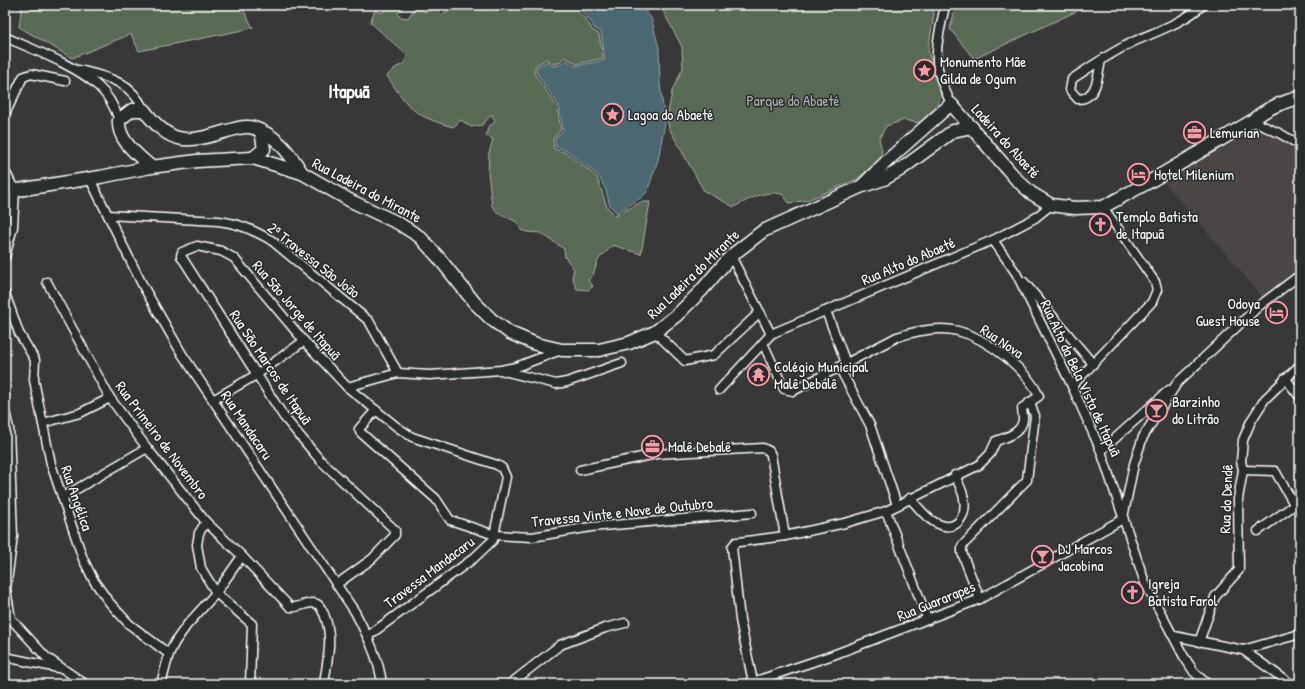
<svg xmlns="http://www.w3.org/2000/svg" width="1305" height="689" font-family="'Patrick Hand',sans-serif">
	<rect width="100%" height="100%" fill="#393838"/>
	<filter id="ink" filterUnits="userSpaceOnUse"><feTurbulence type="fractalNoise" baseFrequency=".025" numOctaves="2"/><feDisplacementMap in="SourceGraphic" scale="8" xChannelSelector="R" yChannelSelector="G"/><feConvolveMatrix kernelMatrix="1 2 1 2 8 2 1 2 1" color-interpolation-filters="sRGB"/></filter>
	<g filter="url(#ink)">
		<polygon fill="#4b4544" points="1252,121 1300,145 1300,275 1266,301 1159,176"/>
		<g fill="#596a53" stroke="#acb4a9">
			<polygon points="22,5 241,5 253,28 139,51 131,34 72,58 19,27"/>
			<path d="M 383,5 L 406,5 L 398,13 L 400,17 L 408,18 L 416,6 L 424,12 L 437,8 L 441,15 L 451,9 L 451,5 L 474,5 L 483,11 L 488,5 L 572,5 L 590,25 L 592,30 L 599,34 L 603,58 L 577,64 L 565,57 L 559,63 L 553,64 L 547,59 L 536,65 L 534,73 L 557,107 L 561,130 L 553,138 L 554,149 L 567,153 L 597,177 L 607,207 L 616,216 L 641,202 L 650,202 L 641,254 L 613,245 L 598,260 L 593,275 L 588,280 L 593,286 L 589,290 L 577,289 L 572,277 L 574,269 L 565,257 L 564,249 L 541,233 L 527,232 L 521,230 L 517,222 L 498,213 L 492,206 L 488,172 L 489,153 L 493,139 L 486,136 L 488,127 L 495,122 L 492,114 L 482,125 L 471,127 L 461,120 L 453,127 C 414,116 409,109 387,76 L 395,68 L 405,63 L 407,55 L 370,22 L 375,10 L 382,13 L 386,9 Z"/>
			<path d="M 660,5 L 933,5 L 934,14 L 928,51 L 941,93 C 940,106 928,114 919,123 L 904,120 L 886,126 L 879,139 L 882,151 L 880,160 L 857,179 L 808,200 L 789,203 L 782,194 C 763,190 750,199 734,207 L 704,191 L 669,128 L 667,119 L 672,91 L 683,68 L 682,47 Z"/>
			<polygon points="956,5 1090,5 974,59 950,29"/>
		</g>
		<polygon fill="#4c6771" stroke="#94a4aa" points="575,5 640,5 651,18 659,48 660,84 665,122 658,160 647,192 642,197 617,213 610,206 606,191 599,176 568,151 556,147 555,138 563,131 559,106 536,72 538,66 548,61 552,66 560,65 566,60 576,66 605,60 601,32 594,28 593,24"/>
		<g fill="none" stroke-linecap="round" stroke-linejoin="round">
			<defs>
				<g id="street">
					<path d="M 945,5 C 941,27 933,51 939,73 C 941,83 947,94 951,104"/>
					<path d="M 5,37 C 32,49 77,66 98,86 C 108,95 115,108 119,120"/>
					<path d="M 1101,60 C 1098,75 1097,99 1078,99 L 1070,90 L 1072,79 C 1092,66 1113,51 1135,41 C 1160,30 1182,23 1203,5"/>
					<path d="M 79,70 C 107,77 131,81 144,110"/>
					<polyline points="5,114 23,77 31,74 65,81"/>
					<polyline points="1252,121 1279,133 1300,145"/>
					<polyline points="5,171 15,191 13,227 5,257"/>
					<path d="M 90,179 L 143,286 L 182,354 L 355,612 C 367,635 379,658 382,684"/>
					<path d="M 108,215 L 218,221 C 238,223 253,230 271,240 L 369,321 L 398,373"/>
					<polyline points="993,240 1016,273 1072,386 1101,451 1145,583 1183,655 1194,672 1207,684"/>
					<polyline points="731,256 771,334"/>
					<path d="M 47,282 L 110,398 L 147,448 L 206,522 L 242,556 L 290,607 C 298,609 310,600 317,604 C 321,606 322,611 324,614 C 334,638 327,660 324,684"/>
					<polyline points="1024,282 1093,364"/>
					<polyline points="5,293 19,333 35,360 34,380 51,464 83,559 94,581 109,602 129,624 169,654"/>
					<polyline points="826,311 846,363"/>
					<polyline points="655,332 685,361 714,355 760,312"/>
					<polyline points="839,367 870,425 897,505"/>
					<polyline points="504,371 556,384 567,382 622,363"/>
					<polyline points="1285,378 1300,397"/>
					<polyline points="1072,386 1152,302 1157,290 1155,282 1103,207"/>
					<polyline points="347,387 398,373 430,375 501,370 516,367 561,350"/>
					<polyline points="719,390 763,343"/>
					<polyline points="213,400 256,375 304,341"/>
					<polyline points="376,410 359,429 360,432 436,499 450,520 495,535 532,537 591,527 752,513"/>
					<polyline points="5,412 9,428 13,536 6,589 11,619 46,657 85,684"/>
					<polyline points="43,423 80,413 110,398"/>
					<polyline points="1101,451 1169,390"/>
					<polyline points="580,470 656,454 763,448 769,451 771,455 785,536"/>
					<polyline points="1243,470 1275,471 1294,504"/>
					<polyline points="63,497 147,448"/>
					<path d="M 910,498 C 919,508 928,521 941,525 C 958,531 967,514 964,499 C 963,491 958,483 955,475"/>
					<polyline points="886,511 928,620"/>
					<polyline points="1123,518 1134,464 1143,437 1177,383 1259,306 1300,275"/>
					<polyline points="206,522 199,533 197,545 201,568 216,593 252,624 250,684"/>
					<polyline points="1258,531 1300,501"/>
					<polyline points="5,534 13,536"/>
					<polyline points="337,584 372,559 395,535 395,530 320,460 284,417 181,256 182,252 197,246 221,251 234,258 304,341 347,387 397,427 412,437 497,465 502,468 506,477 493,540 474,558 368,636"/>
					<polyline points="980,599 962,553 962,546 1027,480 1035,416 1030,402"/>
					<polyline points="1174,636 1243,650 1291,684"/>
					<polyline points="1199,642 1215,597 1239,570 1238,499 1243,470 1241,461 1243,440 1251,421 1265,399 1300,365"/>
					<polyline points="1243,650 1300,634"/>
					<polyline points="5,657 58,668"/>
					<path d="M 753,682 L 740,620 L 732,547 L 736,542 L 739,542 L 785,536 L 845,523 L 886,511 L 979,465 L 990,454 L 996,441 C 1007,437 1024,432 1023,417 C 1023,414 1022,411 1022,408 L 1039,396 C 1027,369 986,338 958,331 C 938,326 916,331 897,337 L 793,391 L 784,389 L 763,343 L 771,334 L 993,240 L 1035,218 L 1051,205"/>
					<polyline points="161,684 169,654 175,642 187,625 216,593 242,556"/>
					<polyline points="510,684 560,645 605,628 625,623"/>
					<polyline points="747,684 833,655 980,599 1123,519"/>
				</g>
				<g id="secondary">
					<polyline points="253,158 264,149 261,131"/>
					<path d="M 151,167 C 138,155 117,140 119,120 L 132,110 L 144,110 C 171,146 187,143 227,131 C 236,129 244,125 254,128 C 277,135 290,154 302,173"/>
					<path d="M 863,185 L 889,159 L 951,104 L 1017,180 L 1031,193 L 1051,205 L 1075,208 L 1103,207 L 1149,182 L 1252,121 C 1266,108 1281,103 1300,97"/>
					<polyline points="5,192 100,177 151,167 197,161 253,158 302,173 351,201 398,223 420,237 439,258 474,302 491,319 510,333 536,344 562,350 599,350 629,343 655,332 677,315 701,291 731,256 763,231 860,187 884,179 900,170 953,131 972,127"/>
				</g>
			</defs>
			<use href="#street" stroke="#fff" stroke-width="11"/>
			<use href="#secondary" stroke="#fff" stroke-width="15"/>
			<use href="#street" stroke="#2a2d2e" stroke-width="8"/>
			<use href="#secondary" stroke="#2a2d2e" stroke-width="12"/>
		</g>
	</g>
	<defs>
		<symbol id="sight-ring" viewBox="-11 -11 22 22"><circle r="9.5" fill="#2a2d2e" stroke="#ff9aa2" stroke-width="1.5"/><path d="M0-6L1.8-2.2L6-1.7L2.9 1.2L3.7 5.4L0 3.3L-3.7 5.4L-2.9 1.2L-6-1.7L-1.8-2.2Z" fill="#ff9aa2"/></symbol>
		<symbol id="office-ring" viewBox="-11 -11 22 22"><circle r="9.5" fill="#2a2d2e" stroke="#ff9aa2" stroke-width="1.5"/><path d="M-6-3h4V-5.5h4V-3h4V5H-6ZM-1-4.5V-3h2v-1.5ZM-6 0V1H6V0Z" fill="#ff9aa2"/></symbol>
		<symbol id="hotel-ring" viewBox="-11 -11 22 22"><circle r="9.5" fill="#2a2d2e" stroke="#ff9aa2" stroke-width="1.5"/><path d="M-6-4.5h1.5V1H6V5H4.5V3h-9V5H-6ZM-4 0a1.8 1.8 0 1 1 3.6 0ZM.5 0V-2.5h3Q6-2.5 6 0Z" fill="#ff9aa2"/></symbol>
		<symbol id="church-ring" viewBox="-11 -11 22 22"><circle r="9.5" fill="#2a2d2e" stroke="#ff9aa2" stroke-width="1.5"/><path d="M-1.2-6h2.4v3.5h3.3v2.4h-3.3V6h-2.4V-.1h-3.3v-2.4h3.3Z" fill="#ff9aa2"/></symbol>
		<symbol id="temple-ring" viewBox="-11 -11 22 22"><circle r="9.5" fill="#2a2d2e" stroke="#ff9aa2" stroke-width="1.5"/><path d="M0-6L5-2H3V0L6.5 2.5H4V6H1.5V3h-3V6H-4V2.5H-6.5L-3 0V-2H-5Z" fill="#ff9aa2"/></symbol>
		<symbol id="bar-ring" viewBox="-11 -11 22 22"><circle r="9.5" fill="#2a2d2e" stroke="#ff9aa2" stroke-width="1.5"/><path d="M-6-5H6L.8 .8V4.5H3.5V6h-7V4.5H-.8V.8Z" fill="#ff9aa2"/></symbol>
	</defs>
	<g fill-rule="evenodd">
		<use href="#sight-ring" x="912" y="58" width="25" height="25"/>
		<use href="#sight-ring" x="600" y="102" width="25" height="25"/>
		<use href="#office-ring" x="1182" y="120" width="25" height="25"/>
		<use href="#hotel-ring" x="1126" y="162" width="25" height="25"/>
		<use href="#church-ring" x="1088" y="212" width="25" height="25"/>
		<use href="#hotel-ring" x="1264" y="300" width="25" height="25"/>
		<use href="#temple-ring" x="746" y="362" width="25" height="25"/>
		<use href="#bar-ring" x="1144" y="398" width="25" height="25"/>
		<use href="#office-ring" x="640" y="434" width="25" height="25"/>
		<use href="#bar-ring" x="1030" y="544" width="25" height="25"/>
		<use href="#church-ring" x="1120" y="580" width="25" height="25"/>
	</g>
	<g text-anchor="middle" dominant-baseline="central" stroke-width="3" stroke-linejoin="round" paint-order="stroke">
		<g font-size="15" fill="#fff" stroke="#2a2d2e" text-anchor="start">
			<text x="940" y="61">Monumento Mãe<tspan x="940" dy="17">Gilda de Ogum</tspan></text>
			<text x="628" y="114">Lagoa do Abaeté</text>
			<text x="1210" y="132">Lemurian</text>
			<text x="1154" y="174">Hotel Milenium</text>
			<text x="1116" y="216">Templo Batista<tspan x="1116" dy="17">de Itapuã</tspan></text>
			<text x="1260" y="303" text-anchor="end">Odoya<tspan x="1260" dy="17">Guest House</tspan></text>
			<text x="774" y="366">Colégio Municipal<tspan x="774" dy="17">Malê Debalê</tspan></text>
			<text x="1172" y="401">Barzinho<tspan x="1172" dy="17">do Litrão</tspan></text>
			<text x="668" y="446">Malê Debalê</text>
			<text x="1058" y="548">DJ Marcos<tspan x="1058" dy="17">Jacobina</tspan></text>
			<text x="1148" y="583">Igreja<tspan x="1148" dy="17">Batista Farol</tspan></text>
		</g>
		<g font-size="15" fill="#acb4a9" stroke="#2a2d2e">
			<text x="793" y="100">Parque do Abaeté</text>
		</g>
		<g font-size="15" fill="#fff" stroke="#2a2d2e">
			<text transform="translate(1006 141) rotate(48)">Ladeira do Abaeté</text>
			<text transform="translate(367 190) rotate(28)">Rua Ladeira do Mirante</text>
			<text transform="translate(314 260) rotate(38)">2ª Travessa São João</text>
			<text transform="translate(908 261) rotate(-23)">Rua Alto do Abaeté</text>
			<text transform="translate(693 274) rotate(-44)">Rua Ladeira do Mirante</text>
			<text transform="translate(297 310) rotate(49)">Rua São Jorge de Itapuã</text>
			<text transform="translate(1002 341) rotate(34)">Rua Nova</text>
			<text transform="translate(271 367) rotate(56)">Rua São Marcos de Itapuã</text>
			<text transform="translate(1081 378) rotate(65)">Rua Alto da Bela Vista de Itapuã</text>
			<text transform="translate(247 425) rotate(56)">Rua Mandacaru</text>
			<text transform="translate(162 440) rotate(53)">Rua Primeiro de Novembro</text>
			<text transform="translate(77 498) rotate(71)">Rua Angélica</text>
			<text transform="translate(1226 499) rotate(-88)">Rua do Dendê</text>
			<text transform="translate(622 512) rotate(-6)">Travessa Vinte e Nove de Outubro</text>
			<text transform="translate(429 572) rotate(-37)">Travessa Mandacaru</text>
			<text transform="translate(936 601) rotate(-22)">Rua Guararapes</text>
		</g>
		<g font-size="19" font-weight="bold" fill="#fff" stroke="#2a2d2e">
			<text x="349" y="91">Itapuã</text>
		</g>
	</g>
	<rect width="1305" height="689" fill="none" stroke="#2a2d2e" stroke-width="20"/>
	<rect x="10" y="10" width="1285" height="669" fill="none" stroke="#fff" stroke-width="1.5" filter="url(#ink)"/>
</svg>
